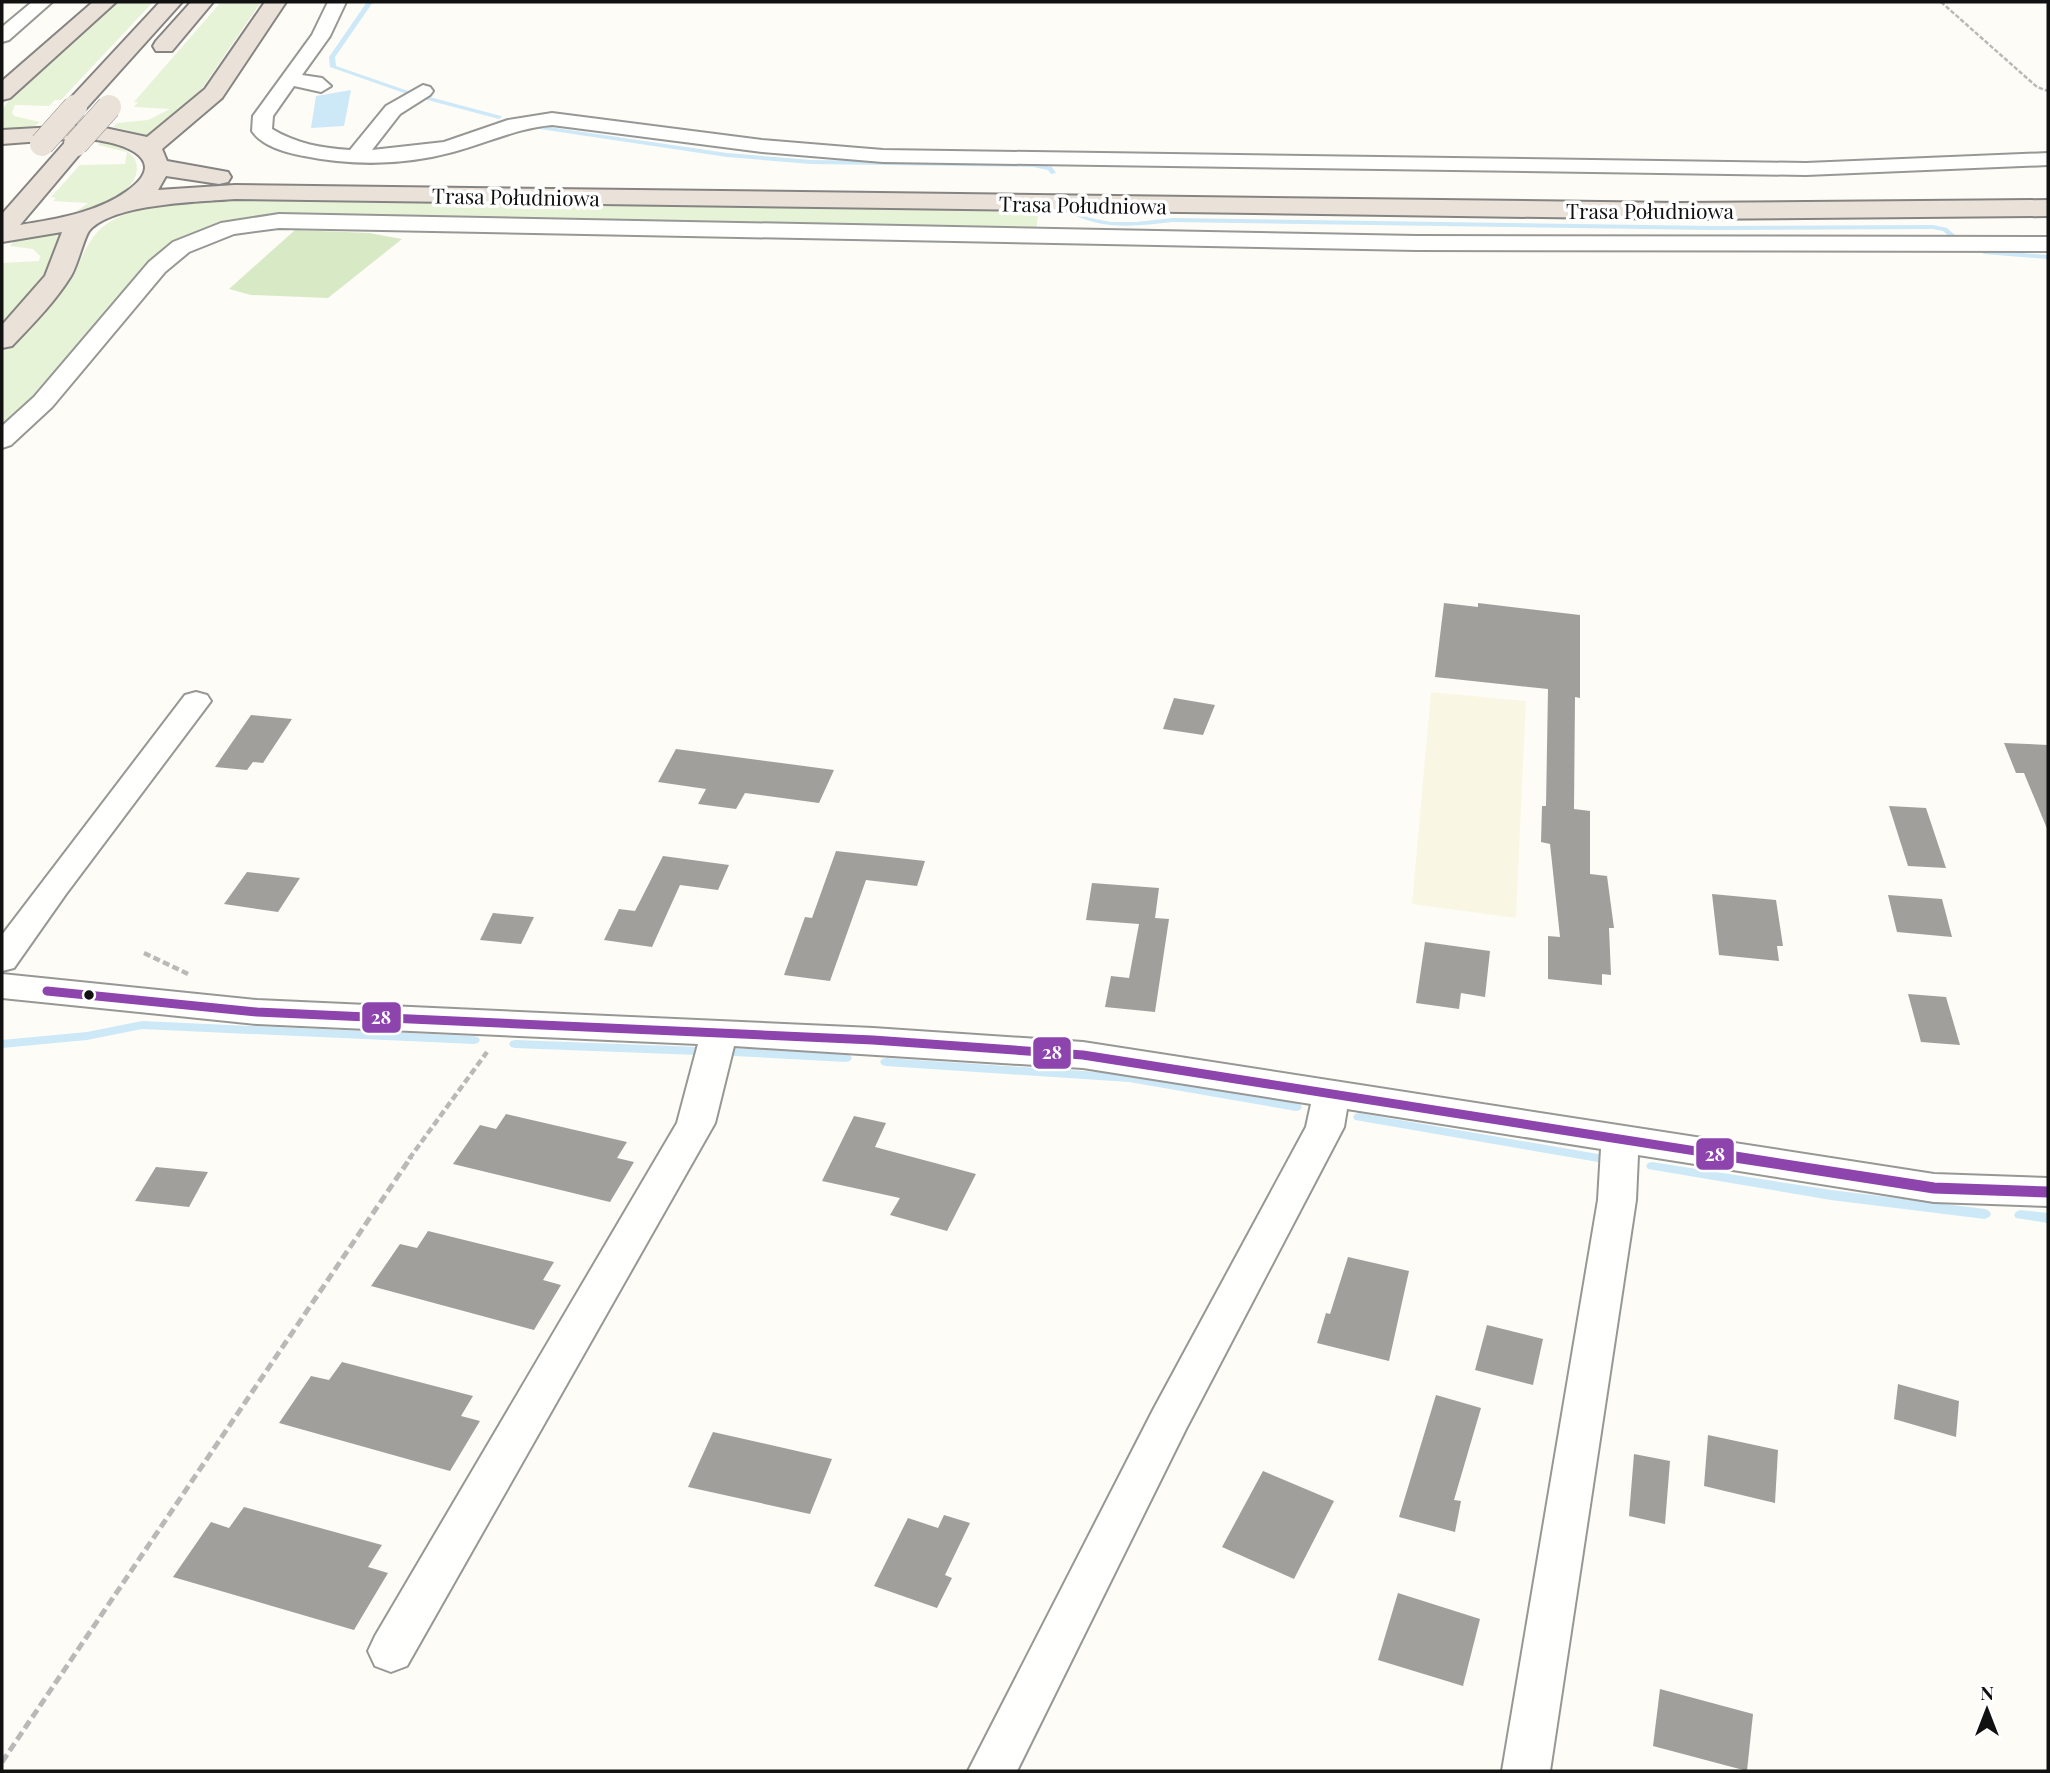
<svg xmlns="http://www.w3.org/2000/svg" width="2050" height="1773" font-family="'Playfair Display',serif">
	<rect width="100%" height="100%" fill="#fdfcf7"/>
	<polygon fill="#f9f7e4" points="1431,692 1526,701 1516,918 1412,904"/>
	<g fill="#e7f3d7">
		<polygon points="116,2 153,2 61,100 55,100 49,106 15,105 12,112 14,116 40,122 35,126 2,131 2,110 17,89"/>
		<polygon points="221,2 261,2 199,93 147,135 113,127 117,123 148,120 170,109 134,107 138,102 134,102"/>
		<path d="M 101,141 C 114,145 138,151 137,169 C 135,204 57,219 30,223 L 74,213 L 88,203 L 53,201 L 56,198 L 51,197 L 80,165 L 125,164 L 127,152 L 98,145 Z"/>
		<path d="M 205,198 L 1039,208 L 1036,231 L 300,217 L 176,242 L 160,252 L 32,401 L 2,430 L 2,351 C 24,329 49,307 68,281 C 83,260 87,235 111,221 C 140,205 173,202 205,198 Z"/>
		<polygon points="58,233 60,237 51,265 2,327 2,263 39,261 40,256 33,249 10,246 16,239"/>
	</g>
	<polygon fill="#d8eac5" points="295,230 369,233 402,239 328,298 251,295 229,289"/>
	<polygon fill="#cde8f7" points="351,90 344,126 311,128 316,96"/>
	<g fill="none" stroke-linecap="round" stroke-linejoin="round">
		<g fill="#cde8f7" fill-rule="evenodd">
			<polygon points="367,2 373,2 335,57 336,66 411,92 411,94 407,94 330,67 329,57"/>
			<polygon points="422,95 501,116 502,117 499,119 420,98 419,97"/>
			<polygon points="535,125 727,153 811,160 1033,163 1052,167 1056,173 1051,174 1048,170 1033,167 811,164 727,157 533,128 533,126"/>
			<path d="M 1076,212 L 1090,218 L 1111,222 L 1136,222 L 1173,218 L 1712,226 L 1933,225 L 1947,228 L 1956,236 L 1950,237 L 1943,231 L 1933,229 L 1712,230 L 1173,222 C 1138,226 1106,230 1074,215 L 1073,214 Z"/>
			<polygon points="1981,250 2048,255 2048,259 1984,254 1980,252"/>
			<polygon points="142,1021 474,1036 478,1037 480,1040 478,1043 474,1044 142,1029 87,1040 2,1048 2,1040 87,1032"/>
			<polygon points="515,1040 698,1047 702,1048 704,1051 702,1054 698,1055 515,1048 511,1047 509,1044 511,1041"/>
			<polygon points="734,1048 846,1054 850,1055 852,1058 850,1061 846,1062 734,1056 730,1055 728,1052 730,1049"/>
			<polygon points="886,1058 1129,1074 1296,1103 1300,1104 1302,1107 1300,1110 1296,1111 1129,1082 886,1066 882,1065 880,1062 882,1059"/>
			<polygon points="1359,1113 1598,1154 1602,1155 1604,1158 1602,1161 1598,1162 1355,1120 1353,1117 1355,1114"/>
			<polygon points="1652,1162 1831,1190 1985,1209 1989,1211 1991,1214 1989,1217 1985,1219 1831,1200 1648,1169 1646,1166 1648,1163"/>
			<polygon points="2020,1210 2048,1213 2048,1223 2016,1218 2014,1215 2016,1212"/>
		</g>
	</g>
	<g fill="#a19f9c">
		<polygon points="1444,603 1478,607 1478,603 1580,615 1580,698 1575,697 1574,809 1590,811 1590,874 1607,876 1614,928 1609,928 1611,975 1602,974 1602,985 1548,979 1548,936 1560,937 1550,844 1541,842 1542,806 1546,806 1548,689 1435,677"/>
		<polygon points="1174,698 1215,705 1203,735 1163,729"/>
		<polygon points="251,715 292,719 263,763 253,762 247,770 215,767"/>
		<polygon points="2004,743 2048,745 2048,831 2024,773 2016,773"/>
		<polygon points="676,749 834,770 819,803 745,793 736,809 698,804 706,789 658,782"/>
		<polygon points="1889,806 1926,808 1946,868 1908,866"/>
		<polygon points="836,851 925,861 917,886 866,880 830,981 784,975 805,917 812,918"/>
		<polygon points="663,856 729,865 718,890 680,885 652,947 604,940 619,909 635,911"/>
		<polygon points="247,872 300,878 278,912 224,904"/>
		<polygon points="1092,883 1159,888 1155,918 1169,919 1155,1012 1105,1007 1111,976 1129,978 1139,924 1086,920"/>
		<polygon points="1712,894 1776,900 1783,946 1777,946 1779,961 1719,955"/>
		<polygon points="1888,895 1942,899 1952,937 1897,932"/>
		<polygon points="493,913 534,917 521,944 480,940"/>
		<polygon points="1425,942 1490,951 1485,997 1461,993 1459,1009 1416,1003"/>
		<polygon points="1908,994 1946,997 1960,1045 1921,1042"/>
		<polygon points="506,1114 627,1142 617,1158 634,1162 610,1202 453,1164 480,1125 496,1129"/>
		<polygon points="854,1116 886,1123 875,1147 976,1174 947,1231 890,1215 900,1198 822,1181"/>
		<polygon points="156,1167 208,1172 189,1207 135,1201"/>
		<polygon points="428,1231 554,1262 543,1280 561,1285 534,1330 371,1286 400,1244 417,1248"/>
		<polygon points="1348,1257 1409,1271 1389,1361 1317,1343 1326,1313 1330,1314"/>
		<polygon points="1487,1325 1543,1339 1533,1385 1475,1370"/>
		<polygon points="342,1362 473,1396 461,1416 480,1421 450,1471 279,1423 311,1376 329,1380"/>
		<polygon points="1898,1384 1959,1401 1956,1437 1894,1419"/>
		<polygon points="1436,1395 1481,1408 1454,1500 1461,1501 1455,1532 1399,1517"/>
		<polygon points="713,1432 832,1459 810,1514 688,1487"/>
		<polygon points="1708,1435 1778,1450 1775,1503 1704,1486"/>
		<polygon points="1634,1454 1670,1461 1665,1524 1629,1516"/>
		<polygon points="1263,1471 1334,1501 1294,1579 1222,1547"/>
		<polygon points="244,1507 382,1545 368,1567 388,1573 354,1630 173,1577 211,1522 229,1528"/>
		<polygon points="944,1515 970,1523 945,1575 952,1578 937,1608 874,1586 908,1518 938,1528"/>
		<polygon points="1398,1593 1480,1619 1463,1686 1378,1660"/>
		<polygon points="1660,1689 1753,1714 1747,1771 1653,1746"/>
	</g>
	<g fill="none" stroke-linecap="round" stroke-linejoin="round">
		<defs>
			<g id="minor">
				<polygon points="32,2 52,2 9,40 2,42 2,27"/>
				<path d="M 328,2 L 346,2 L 330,36 L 302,75 L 322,78 L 331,86 L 321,92 L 294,86 L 273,116 L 272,129 C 297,144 322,148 350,150 L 386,106 L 423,85 L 430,87 L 433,91 L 430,95 L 400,114 L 372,150 L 444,142 L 508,120 L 552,113 L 762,140 L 883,150 L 1806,163 L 2048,153 L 2048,165 L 1806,175 L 883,162 L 762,152 L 552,125 C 517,128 487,143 453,152 C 405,165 353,166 304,156 C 287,153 262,146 252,131 L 253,116 L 312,35 Z"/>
				<polygon points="279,214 1417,236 2048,237 2048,251 1417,250 279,228 234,234 189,252 165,272 52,407 11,445 2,448 2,426 34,397 149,262 173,242 221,223"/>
				<polygon points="196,692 207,695 211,701 66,894 14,968 2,971 2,935 185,695"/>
				<polygon points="2,974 257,1000 873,1028 1083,1042 1934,1174 2048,1178 2048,1206 1934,1202 1638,1155 1636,1200 1550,1771 1502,1771 1598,1200 1601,1149 1347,1109 1344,1127 1186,1429 1017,1771 968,1771 1153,1410 1306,1127 1311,1104 1083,1068 734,1046 715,1123 407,1666 391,1672 375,1666 368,1651 375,1636 677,1123 698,1044 257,1024 2,998"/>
			</g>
			<g id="highway">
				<polygon points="93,2 116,2 10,98 2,100 2,81"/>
				<polygon points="160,2 182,2 83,112 67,112 63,107 67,102"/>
				<polygon points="191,2 213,2 172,51 156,51 153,46 156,41"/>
				<path d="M 265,2 L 286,2 L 222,98 L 162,149 L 167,161 L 228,172 L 231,177 L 228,182 L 219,184 L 166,176 L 158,190 L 235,185 L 1679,203 L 2048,200 L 2048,216 L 1679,219 L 235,199 C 200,202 113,203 89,231 C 84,238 78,264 71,276 C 55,302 33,324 12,346 L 2,348 L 2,325 L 45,276 L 62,232 L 2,242 L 2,214 L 68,139 L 2,144 L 2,130 L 91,125 L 147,137 L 205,89 ZM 85,139 C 115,140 175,157 127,191 C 97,213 55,219 20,225 L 84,149 L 88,144 Z"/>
			</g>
		</defs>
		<use href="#minor" stroke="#979795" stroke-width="4"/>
		<use href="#highway" stroke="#858482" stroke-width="4"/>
		<polyline stroke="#b9b9b8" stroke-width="2.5" stroke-dasharray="4.5 2" stroke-linecap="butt" points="1941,2 2037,87 2048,91"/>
		<g stroke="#b9b9b8" stroke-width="4.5" stroke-dasharray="7 3.5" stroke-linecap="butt">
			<polyline points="144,953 188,974"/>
			<polyline points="409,1159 487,1052"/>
		</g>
		<polyline stroke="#b9b9b8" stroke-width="5" stroke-dasharray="9 4.5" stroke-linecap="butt" points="2,1762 411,1157"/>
		<use href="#minor" fill="#fffffe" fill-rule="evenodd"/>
		<use href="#highway" fill="#eae1d8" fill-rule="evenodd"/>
		<defs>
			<g id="highway-bridge">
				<polyline points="42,144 75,107"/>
				<polyline points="76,144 109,107"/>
			</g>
		</defs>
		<use href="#highway-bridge" stroke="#858482" stroke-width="25" stroke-linecap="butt"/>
		<use href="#highway-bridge" stroke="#eae1d8" stroke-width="24"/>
		<defs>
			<polyline id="bus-1-far1" points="47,991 257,1012 873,1040 1083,1055 1747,1159"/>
			<polyline id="bus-1" points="1735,1157 1934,1188 2048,1192"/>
		</defs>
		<use href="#bus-1-far1" stroke="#fff" stroke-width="14"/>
		<use href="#bus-1" stroke="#fff" stroke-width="17"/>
		<use href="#bus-1-far1" stroke="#8e44ad" stroke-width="9"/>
		<use href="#bus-1" stroke="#8e44ad" stroke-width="11"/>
	</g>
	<circle fill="#111" stroke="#fff" stroke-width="2.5" cx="89" cy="995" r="6"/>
	<g text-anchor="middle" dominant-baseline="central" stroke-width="7" stroke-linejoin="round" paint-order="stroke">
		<g font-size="21" fill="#111" stroke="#fff">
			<text transform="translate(516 196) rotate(1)">Trasa Południowa</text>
			<text transform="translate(1083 204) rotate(1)">Trasa Południowa</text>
			<text x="1650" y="210">Trasa Południowa</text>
		</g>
	</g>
	<g stroke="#fff" stroke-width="2.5">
		<rect x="361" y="1001" width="41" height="33" rx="7" fill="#8e44ad"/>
		<rect x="1032" y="1036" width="40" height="34" rx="7" fill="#8e44ad"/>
		<rect x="1695" y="1137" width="40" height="34" rx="7" fill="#8e44ad"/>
	</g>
	<g font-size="19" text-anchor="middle" font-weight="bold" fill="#fff">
		<text x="381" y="1024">28</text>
		<text x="1052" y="1059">28</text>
		<text x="1715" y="1161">28</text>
	</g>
	<rect width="2050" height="1773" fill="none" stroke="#111111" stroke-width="7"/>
	<g transform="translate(1987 1710)" stroke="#ffffff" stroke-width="5" paint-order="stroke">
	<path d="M0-5L12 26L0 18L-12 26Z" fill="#111111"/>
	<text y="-10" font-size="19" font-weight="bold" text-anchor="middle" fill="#111111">N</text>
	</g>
</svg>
